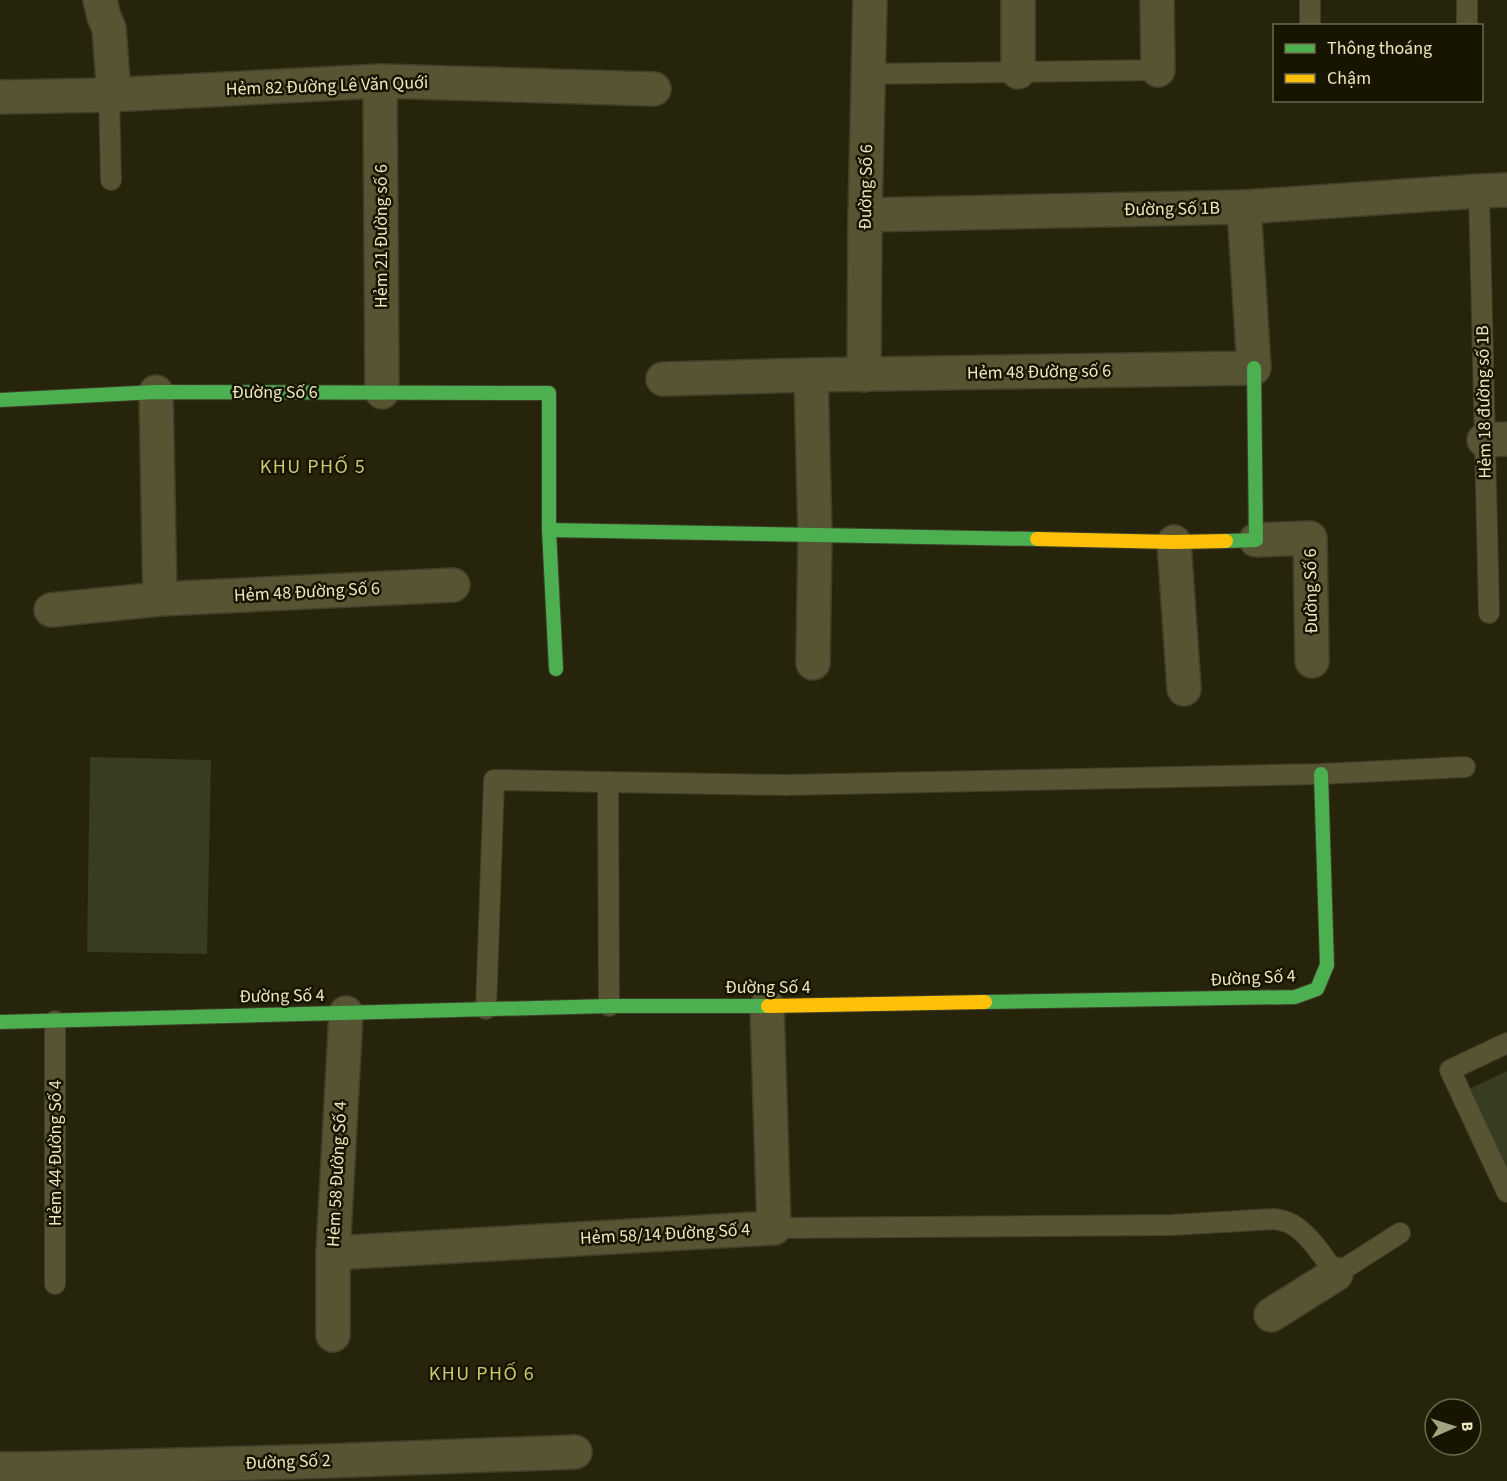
<svg xmlns="http://www.w3.org/2000/svg" width="1507" height="1481" font-family="'Source Sans 3',sans-serif">
	<rect width="100%" height="100%" fill="#26240b"/>
	<g fill="#383c20">
		<polygon points="90,757 211,760 207,954 87,952"/>
		<polygon points="1507,1071 1507,1177 1467,1090"/>
	</g>
	<g fill="none" stroke-linecap="round" stroke-linejoin="round">
		<defs>
			<g id="lane">
				<polyline points="1310,0 1310,26"/>
				<polyline points="1467,0 1467,26"/>
				<polyline points="868,74 1158,70"/>
				<polyline points="109,95 111,180"/>
				<polyline points="1479,191 1489,613"/>
				<polyline points="608,782 609,1006"/>
				<polyline points="486,1009 494,780 785,785 1321,774 1465,767"/>
				<polyline points="1507,1043 1450,1070 1507,1192"/>
				<path d="M 774,1228 L 1172,1225 L 1274,1219 C 1281,1220 1290,1222 1296,1227 C 1311,1237 1325,1259 1336,1274 L 1400,1233"/>
				<polyline points="55,1284 55,1021"/>
			</g>
			<g id="street">
				<polyline points="100,0 104,17 109,28 114,95"/>
				<polyline points="1018,0 1018,72"/>
				<polyline points="1157,0 1158,70"/>
				<polyline points="380,81 382,392"/>
				<polyline points="0,97 109,95 380,81 654,89"/>
				<polyline points="865,215 1244,207 1479,191 1507,190"/>
				<polyline points="811,375 815,536 813,663"/>
				<polyline points="864,375 865,215 870,0"/>
				<polyline points="663,379 811,375 1254,368 1244,207"/>
				<polyline points="1484,440 1507,439"/>
				<polyline points="1256,540 1310,538 1312,661"/>
				<polyline points="1174,542 1184,689"/>
				<polyline points="160,599 453,585"/>
				<polyline points="51,610 160,599 156,392"/>
				<polyline points="333,1253 774,1228 767,1006"/>
				<polyline points="1271,1315 1336,1274"/>
				<polyline points="333,1335 333,1253 346,1013"/>
				<polyline points="0,1469 26,1469 327,1461 575,1452"/>
			</g>
			<g id="fast">
				<polyline points="0,400 156,392 549,393 549,530 556,669"/>
				<polyline points="549,530 1037,539"/>
				<polyline points="1226,541 1256,540 1254,368"/>
				<polyline points="985,1002 1295,997 1317,989 1327,965 1321,774"/>
				<polyline points="0,1022 609,1006 768,1006"/>
			</g>
			<g id="slow">
				<polyline points="1037,539 1174,542 1226,541"/>
				<polyline points="768,1006 985,1002"/>
			</g>
		</defs>
		<use href="#lane" stroke="#3f3e2a" stroke-width="22"/>
		<use href="#street" stroke="#3f3e2a" stroke-width="36"/>
		<use href="#fast" stroke="#3f3e2a" stroke-width="16"/>
		<use href="#slow" stroke="#3f3e2a" stroke-width="16"/>
		<use href="#lane" stroke="#565432" stroke-width="20"/>
		<use href="#street" stroke="#565432" stroke-width="33"/>
		<use href="#fast" stroke="#4caf50" stroke-width="14"/>
		<use href="#slow" stroke="#ffc107" stroke-width="14"/>
	</g>
	<g text-anchor="middle" dominant-baseline="central" stroke-width="5" stroke-linejoin="round" paint-order="stroke">
		<g font-size="18" fill="#eae9bf" stroke="#171500">
			<text transform="translate(327 86) rotate(-2)">Hẻm 82 Đường Lê Văn Quới</text>
			<text transform="translate(866 187) rotate(-89)">Đường Số 6</text>
			<text transform="translate(1172 209) rotate(-1)">Đường Số 1B</text>
			<text transform="translate(381 236) rotate(-90)">Hẻm 21 Đường số 6</text>
			<text transform="translate(1039 372) rotate(-1)">Hẻm 48 Đường số 6</text>
			<text x="275" y="392">Đường Số 6</text>
			<text transform="translate(1484 402) rotate(-91)">Hẻm 18 đường số 1B</text>
			<text transform="translate(1311 591) rotate(-91)">Đường Số 6</text>
			<text transform="translate(307 592) rotate(-3)">Hẻm 48 Đường Số 6</text>
			<text transform="translate(1253 978) rotate(-3)">Đường Số 4</text>
			<text x="768" y="987">Đường Số 4</text>
			<text transform="translate(282 996) rotate(-1)">Đường Số 4</text>
			<text transform="translate(55 1153) rotate(-90)">Hẻm 44 Đường Số 4</text>
			<text transform="translate(337 1174) rotate(-87)">Hẻm 58 Đường Số 4</text>
			<text transform="translate(665 1234) rotate(-3)">Hẻm 58/14 Đường Số 4</text>
			<text transform="translate(288 1462) rotate(-2)">Đường Số 2</text>
		</g>
		<g font-size="20" letter-spacing="1.5" fill="#ccc770" stroke="#171500">
			<text x="313" y="467">KHU PHỐ 5</text>
			<text x="482" y="1374">KHU PHỐ 6</text>
		</g>
	</g>
	<rect x="1273" y="24" width="210" height="78" fill="#171500" stroke="#6b6a4c" stroke-width="1.5"/>
	<rect x="1285" y="44" width="30" height="9" fill="#4caf50" stroke="#6b6a4c" stroke-width="1.5"/>
	<text x="1327" y="54" font-size="18" fill="#eae9bf">Thông thoáng</text>
	<rect x="1285" y="74" width="30" height="9" fill="#ffc107" stroke="#6b6a4c" stroke-width="1.5"/>
	<text x="1327" y="84" font-size="18" fill="#eae9bf">Chậm</text>
	<g transform="translate(1453 1427) rotate(87)"><circle r="28" fill="#171500" stroke="#6b6a4c" stroke-width="1.5"/>
	<path d="M0-4.5L10 22L0 15L-10 22Z" fill="#a5a480"/>
	<text y="-9" font-size="16" font-weight="bold" text-anchor="middle" fill="#eae9bf">B</text>
	</g>
</svg>
